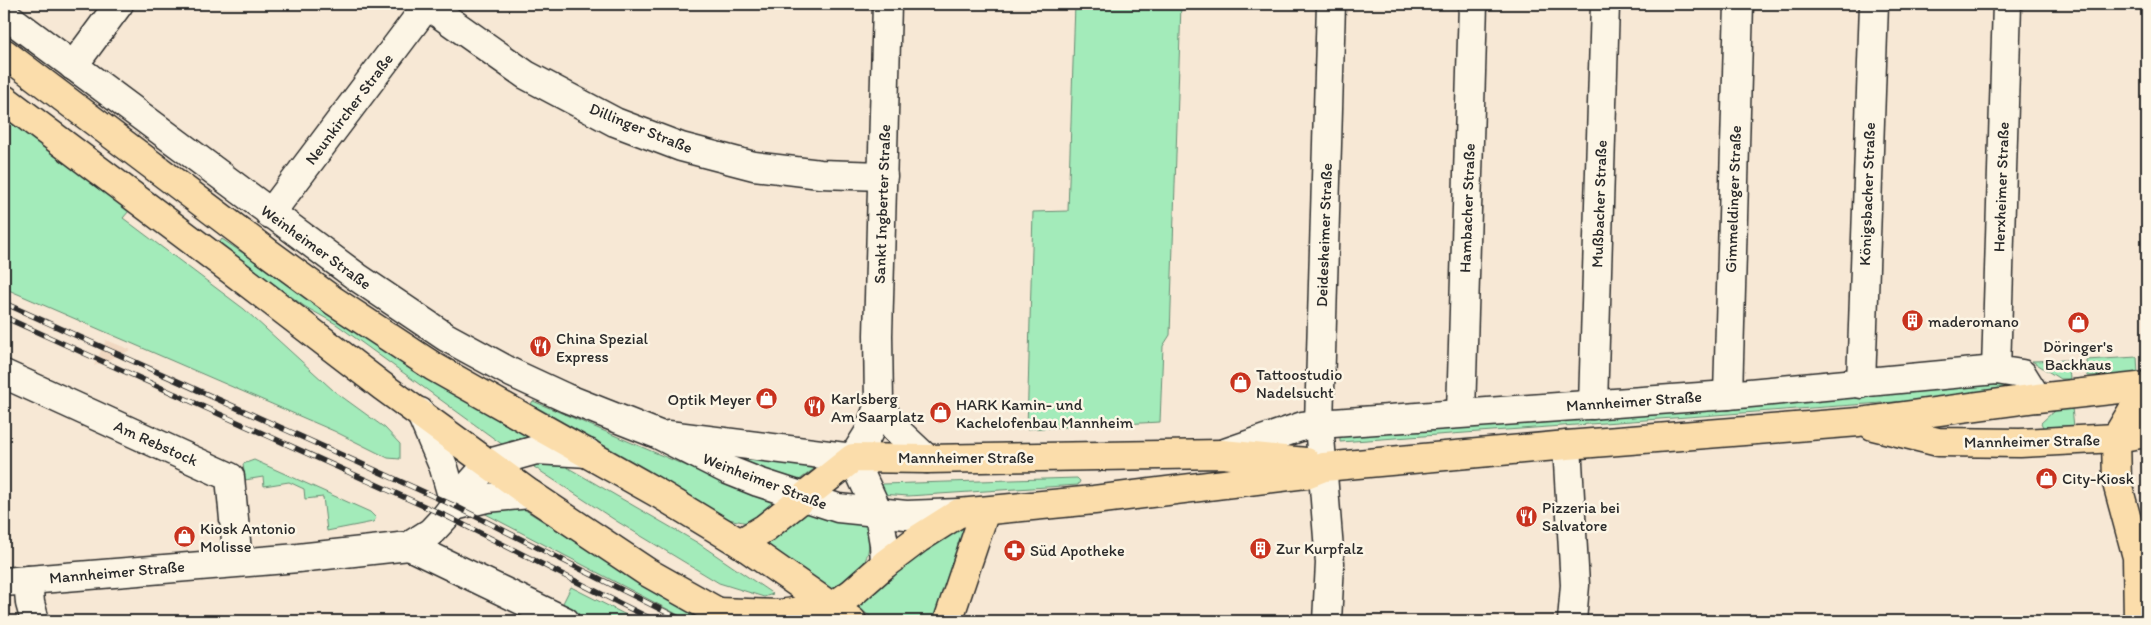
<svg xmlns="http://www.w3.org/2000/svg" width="2151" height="625" font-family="Itim,sans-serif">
	<rect width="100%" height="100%" fill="#f7e8d5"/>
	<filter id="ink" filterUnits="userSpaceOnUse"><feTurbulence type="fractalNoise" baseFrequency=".02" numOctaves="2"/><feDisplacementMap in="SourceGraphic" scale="10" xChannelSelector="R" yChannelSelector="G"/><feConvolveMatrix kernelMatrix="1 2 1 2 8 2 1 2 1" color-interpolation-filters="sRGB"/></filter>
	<g filter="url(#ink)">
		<polygon fill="#f1d8c1" points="106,340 131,350 94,366"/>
		<g fill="#a3ebba" stroke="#678b72">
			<polygon points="1075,4 1181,4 1170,335 1163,346 1160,422 1027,429 1033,212 1068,211"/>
			<polygon points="4,117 129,211 123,218 244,309 334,391 385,428 400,444 400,459 388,458 334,431 4,288"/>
			<polygon points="222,239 363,334 529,434 527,440 510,441 503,445 336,324 304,306 219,243"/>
			<polygon points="2137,357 2138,374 2087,376 2086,360"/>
			<polygon points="2068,360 2070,379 2060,379 2032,361"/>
			<polygon points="2004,384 2006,394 1340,442 1340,424"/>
			<polygon points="533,401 774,503 748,523 728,519 648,470 531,404"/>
			<polygon points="2072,408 2074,427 2044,429 2041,423 2056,409"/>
			<polygon points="744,456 813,465 814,469 798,481 742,463"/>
			<polygon points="254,460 370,512 376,518 373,522 327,531 323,497 305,499 304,489 289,482 264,486 263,477 245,480 243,464"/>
			<polygon points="534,460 558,462 698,543 773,594 764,597 719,583 618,522 534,467"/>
			<polygon points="1077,478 1080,481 1078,485 908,496 882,494 878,489 883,484"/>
			<polygon points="522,508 631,577 713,621 690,621 480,511"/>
			<path d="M 805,512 L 869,523 C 871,565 865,566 831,589 L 767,544 Z"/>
			<path d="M 967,526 L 937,621 L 877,621 L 857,607 C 890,576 922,538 967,526 Z"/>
			<polygon points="571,587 638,621 592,621 561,607"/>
		</g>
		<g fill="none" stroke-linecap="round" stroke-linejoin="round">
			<defs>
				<g id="minor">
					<polyline points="427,5 526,75 615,122 681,147 754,166 820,174 883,176"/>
					<polyline points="4,14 357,277 446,337 512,373 566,398 657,434 728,470 758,482 838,508 906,515 959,513"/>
					<polyline points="73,66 119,4"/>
					<polyline points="270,214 428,4"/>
					<polyline points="1996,370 2007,4"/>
					<polyline points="4,374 230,477 238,562"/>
					<polyline points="1861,384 1874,4"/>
					<polyline points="1728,395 1739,4"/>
					<polyline points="879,404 895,429 927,459"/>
					<polyline points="1593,405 1605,4"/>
					<polyline points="420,412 444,468 455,506"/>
					<polyline points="1461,413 1473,4"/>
					<polyline points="668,435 853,458"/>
					<polyline points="1567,445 1575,585 1572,621"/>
					<polyline points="1222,454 1303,426 1319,424 1728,395 1996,370 2022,374 2037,398"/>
					<polyline points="853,458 868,434 879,404 878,335 887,4"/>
					<polyline points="853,458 879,514 884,544 885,564"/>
					<polyline points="455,506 487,498 530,494"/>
					<polyline points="409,546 565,621"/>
					<polyline points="28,580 30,603 35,621"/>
					<polyline points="4,582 298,558 409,546 431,532 446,516 471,483 489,463 536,450 588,453"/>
					<polyline points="1327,621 1330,563 1319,424 1331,4"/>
				</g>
				<g id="major">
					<polyline points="4,99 235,273 382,386 530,494 647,572 734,621"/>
					<polyline points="263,249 334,301 434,367 661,495 740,543 852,621"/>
					<polyline points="1873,426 1938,442 2020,443 2116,438 2147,433"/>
					<polyline points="2116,438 2117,483 2137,557 2138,621"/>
					<polyline points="2116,438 2147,386"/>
					<polyline points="740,543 765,528 853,458 927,459 1222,454 1306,462"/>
					<polyline points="718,612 779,614 832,607 852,593 885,564 918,539 959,513 1094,500 1306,474 1324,467 1567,445 1859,422 2037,398 2147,386"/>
					<polyline points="948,621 985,511"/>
				</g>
				<polyline id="highway" points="4,53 263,249"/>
			</defs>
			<use href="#minor" stroke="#2b2b2b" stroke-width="31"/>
			<use href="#major" stroke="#2b2b2b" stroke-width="31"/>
			<use href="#highway" stroke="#2b2b2b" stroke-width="31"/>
			<use href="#minor" stroke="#fcf5e5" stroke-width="28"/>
			<use href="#major" stroke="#fbddab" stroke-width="28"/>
			<use href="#highway" stroke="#fbddab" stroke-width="28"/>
			<defs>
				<g id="rail">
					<polyline points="4,303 455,506 684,621"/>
					<polyline points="4,317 446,516 655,621"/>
				</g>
			</defs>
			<use href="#rail" stroke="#2b2b2b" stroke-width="5.5"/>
			<use href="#rail" stroke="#fcf5e5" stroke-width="4" stroke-dasharray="11" stroke-linecap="butt"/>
		</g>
	</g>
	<defs>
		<symbol id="building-disc" viewBox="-11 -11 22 22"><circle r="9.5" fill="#c8321e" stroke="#fcf5e5"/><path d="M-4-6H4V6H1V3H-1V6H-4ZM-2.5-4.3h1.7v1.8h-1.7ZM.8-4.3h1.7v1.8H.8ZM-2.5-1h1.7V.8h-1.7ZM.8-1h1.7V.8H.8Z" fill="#fff"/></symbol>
		<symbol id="shop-disc" viewBox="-11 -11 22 22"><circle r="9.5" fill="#c8321e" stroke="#fcf5e5"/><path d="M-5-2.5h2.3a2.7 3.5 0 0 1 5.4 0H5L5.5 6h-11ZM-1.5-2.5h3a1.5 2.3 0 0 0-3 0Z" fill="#fff"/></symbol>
		<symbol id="restaurant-disc" viewBox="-11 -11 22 22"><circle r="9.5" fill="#c8321e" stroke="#fcf5e5"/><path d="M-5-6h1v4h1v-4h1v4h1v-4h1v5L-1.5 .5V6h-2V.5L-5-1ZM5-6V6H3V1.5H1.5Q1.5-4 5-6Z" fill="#fff"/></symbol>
		<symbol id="pharmacy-disc" viewBox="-11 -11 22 22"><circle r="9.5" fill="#c8321e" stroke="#fcf5e5"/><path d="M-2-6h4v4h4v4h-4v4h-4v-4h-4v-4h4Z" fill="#fff"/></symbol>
	</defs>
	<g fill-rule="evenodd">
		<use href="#building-disc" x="1900" y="308" width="25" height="25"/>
		<use href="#shop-disc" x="2066" y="310" width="25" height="25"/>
		<use href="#restaurant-disc" x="528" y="334" width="25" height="25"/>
		<use href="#shop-disc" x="1228" y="370" width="25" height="25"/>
		<use href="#shop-disc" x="754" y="386" width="25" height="25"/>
		<use href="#restaurant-disc" x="802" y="394" width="25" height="25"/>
		<use href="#shop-disc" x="928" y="400" width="25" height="25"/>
		<use href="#shop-disc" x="2034" y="466" width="25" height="25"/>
		<use href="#restaurant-disc" x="1514" y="504" width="25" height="25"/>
		<use href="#shop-disc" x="172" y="524" width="25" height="25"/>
		<use href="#building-disc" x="1248" y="536" width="25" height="25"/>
		<use href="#pharmacy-disc" x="1002" y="538" width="25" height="25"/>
	</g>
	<g text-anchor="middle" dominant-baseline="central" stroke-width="5" stroke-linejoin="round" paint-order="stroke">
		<g font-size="16" fill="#2b2b2b" stroke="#fcf5e5">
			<text transform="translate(349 109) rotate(-53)">Neunkircher Straße</text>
			<text transform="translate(641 128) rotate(22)">Dillinger Straße</text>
			<text transform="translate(2001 187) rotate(-88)">Herxheimer Straße</text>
			<text transform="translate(1867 194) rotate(-88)">Königsbacher Straße</text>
			<text transform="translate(1733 199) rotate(-88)">Gimmeldinger Straße</text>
			<text transform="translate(882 204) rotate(-88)">Sankt Ingberter Straße</text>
			<text transform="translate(1599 204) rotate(-88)">Mußbacher Straße</text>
			<text transform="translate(1467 208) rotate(-88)">Hambacher Straße</text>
			<text transform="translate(1324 235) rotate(-88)">Deidesheimer Straße</text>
			<text transform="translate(316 247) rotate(36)">Weinheimer Straße</text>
			<text transform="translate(1634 401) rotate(-4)">Mannheimer Straße</text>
			<text transform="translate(2032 441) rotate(-1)">Mannheimer Straße</text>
			<text transform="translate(156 443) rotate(24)">Am Rebstock</text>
			<text x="966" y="457">Mannheimer Straße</text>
			<text transform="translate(765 481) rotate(21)">Weinheimer Straße</text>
			<text transform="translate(117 572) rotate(-5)">Mannheimer Straße</text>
		</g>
		<g font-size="16" fill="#2b2b2b" stroke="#fcf5e5" text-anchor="start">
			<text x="1928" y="321">maderomano</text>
			<text x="556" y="338">China Spezial<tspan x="556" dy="18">Express</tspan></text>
			<text x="2078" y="346" text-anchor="middle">Döringer's<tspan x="2078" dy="18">Backhaus</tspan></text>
			<text x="1256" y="374">Tattoostudio<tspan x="1256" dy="18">Nadelsucht</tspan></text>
			<text x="831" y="398">Karlsberg<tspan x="831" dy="18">Am Saarplatz</tspan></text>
			<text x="751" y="399" text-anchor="end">Optik Meyer</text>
			<text x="956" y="404">HARK Kamin- und<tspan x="956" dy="18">Kachelofenbau Mannheim</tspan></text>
			<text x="2062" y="478">City-Kiosk</text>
			<text x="1542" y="507">Pizzeria bei<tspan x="1542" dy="18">Salvatore</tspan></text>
			<text x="200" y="528">Kiosk Antonio<tspan x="200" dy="18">Molisse</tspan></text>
			<text x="1276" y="548">Zur Kurpfalz</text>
			<text x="1030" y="550">Süd Apotheke</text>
		</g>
	</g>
	<rect width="2151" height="625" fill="none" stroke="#fcf5e5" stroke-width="20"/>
	<rect x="10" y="10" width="2131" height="605" fill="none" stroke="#2b2b2b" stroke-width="2" filter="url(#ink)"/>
</svg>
